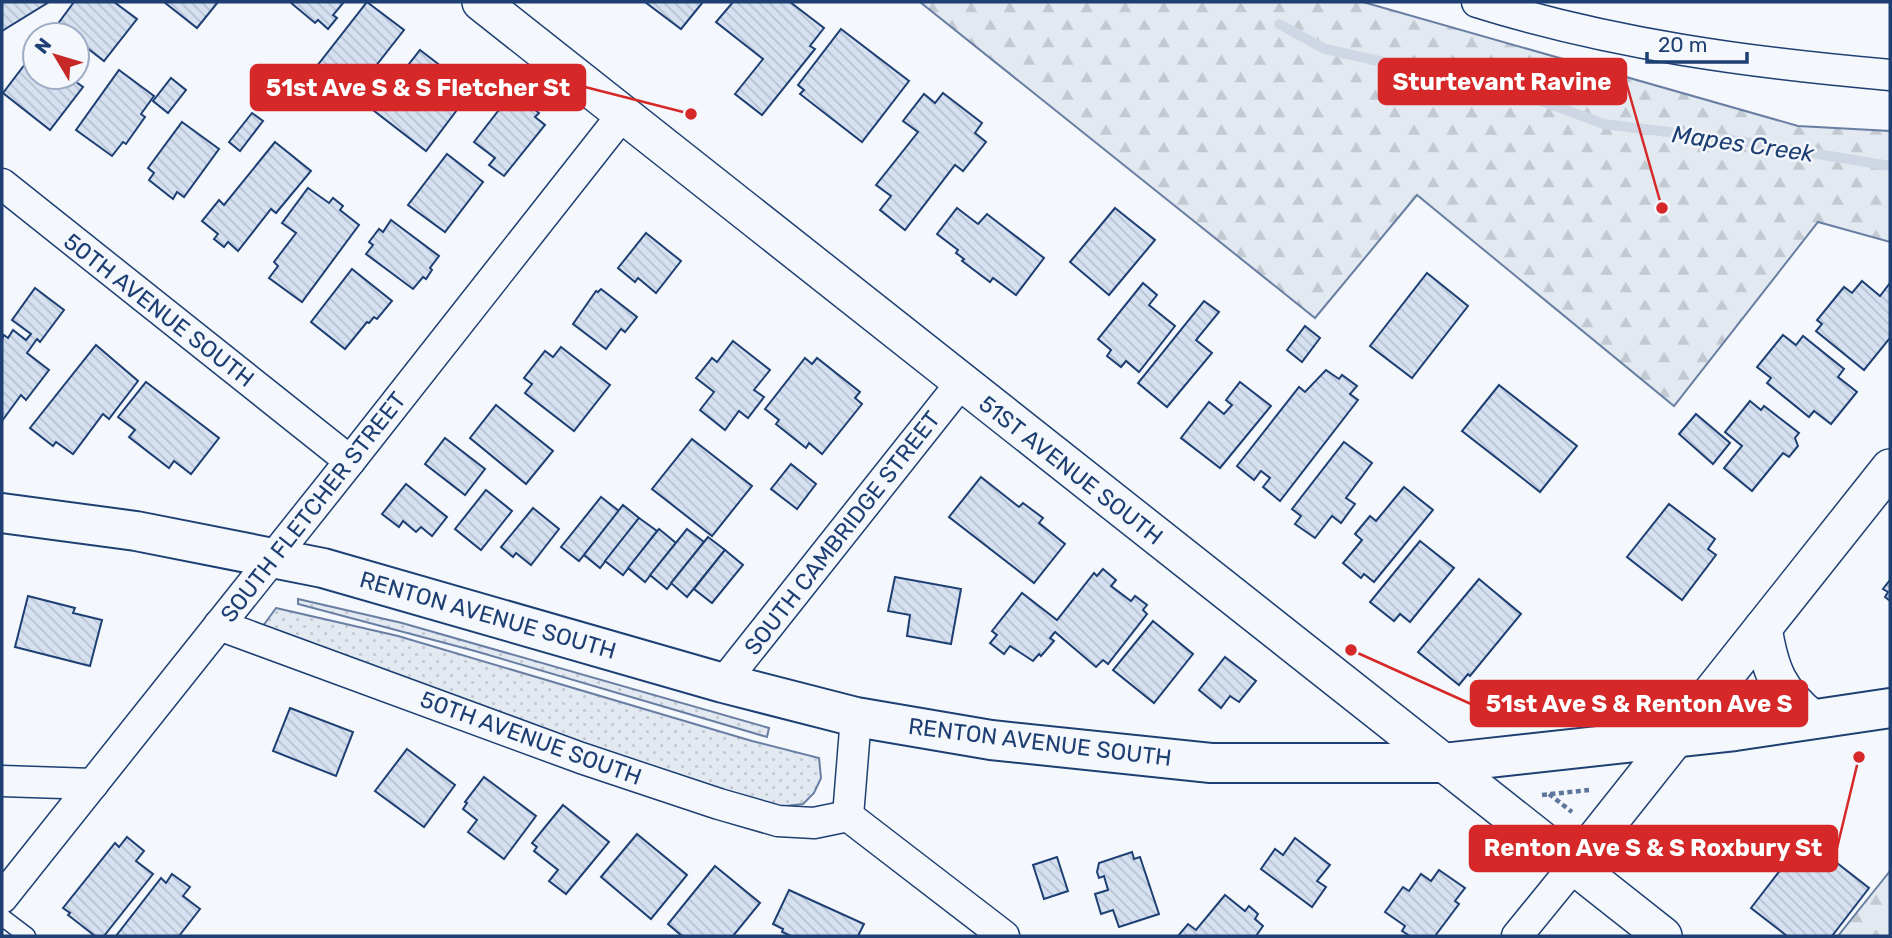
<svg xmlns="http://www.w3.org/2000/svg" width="1892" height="938" font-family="Rubik,sans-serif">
	<defs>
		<pattern id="grass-dots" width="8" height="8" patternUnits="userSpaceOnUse" patternTransform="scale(1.75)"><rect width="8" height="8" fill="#e3e9f0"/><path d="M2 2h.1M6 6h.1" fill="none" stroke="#c2c9d1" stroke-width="1.8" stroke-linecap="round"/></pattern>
		<pattern id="forest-firs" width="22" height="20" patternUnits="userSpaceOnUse" patternTransform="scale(1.75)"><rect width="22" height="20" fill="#e3e9f0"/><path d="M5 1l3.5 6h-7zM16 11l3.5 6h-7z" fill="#c2c9d1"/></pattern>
		<pattern id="building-back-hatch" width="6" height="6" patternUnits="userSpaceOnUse" patternTransform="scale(1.75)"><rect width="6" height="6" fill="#d5e0f0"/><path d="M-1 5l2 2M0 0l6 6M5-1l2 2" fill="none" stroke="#b6c1d1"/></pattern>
	</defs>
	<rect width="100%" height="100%" fill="#f4f7fb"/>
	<g fill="url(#grass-dots)" stroke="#687fa3" stroke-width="2">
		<polygon points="298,599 402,623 769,728 767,737 475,651 298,604"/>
		<polygon points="276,608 398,636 752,741 819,758 821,778 814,793 803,804 769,808 629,764 263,626"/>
	</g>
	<g fill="url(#forest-firs)" stroke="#687fa3" stroke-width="2">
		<polygon points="920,2 1363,2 1798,126 1890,131 1890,242 1818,222 1674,406 1417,195 1315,318"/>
		<polygon points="1890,871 1890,936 1838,936"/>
	</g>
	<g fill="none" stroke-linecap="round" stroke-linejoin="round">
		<polyline stroke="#cfd7e4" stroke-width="10" points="1279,24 1325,49 1388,63 1447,66 1604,124 1740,141 1890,166"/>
	</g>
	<g fill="url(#building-back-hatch)" stroke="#1d3f73" stroke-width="2">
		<polygon points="2,2 49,2 2,31"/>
		<polygon points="74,2 114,2 137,19 104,61 77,40 77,35 70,35 57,25"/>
		<polygon points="164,2 218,2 197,28"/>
		<polygon points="290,2 344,2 333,15 337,18 328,29 318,20 315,23"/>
		<polygon points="367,2 404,30 342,109 306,80"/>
		<polygon points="645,2 703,2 681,29"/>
		<polygon points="733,2 790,2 824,28 810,46 815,49 762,115 735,94 763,59 716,22"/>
		<polygon points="841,29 909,81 862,142 800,94 804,90 798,85"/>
		<polygon points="420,50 472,90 426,151 373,110"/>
		<polygon points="35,51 35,77 69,77 83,87 50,130 3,93"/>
		<polygon points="119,70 154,96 141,114 145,117 126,144 123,142 112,156 76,130"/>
		<polygon points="171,78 186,90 168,113 153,101"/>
		<polygon points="943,93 982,123 975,133 986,142 963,171 955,165 905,230 880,210 891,196 876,185 918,132 903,121 924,94 935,103"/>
		<polygon points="509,97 521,107 525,102 539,113 535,117 545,125 504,176 489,165 495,158 474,142"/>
		<polygon points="252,113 263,121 240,151 229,142"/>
		<polygon points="182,122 219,149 184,197 177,192 173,199 149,180 154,173 148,168"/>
		<polygon points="275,142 311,171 276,213 271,209 238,251 228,242 224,247 214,239 218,234 202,221 219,200 224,205"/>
		<polygon points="447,154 483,182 445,232 408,205"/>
		<polygon points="308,188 329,203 333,198 343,206 340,210 359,225 302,302 269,278 278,266 274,262 296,233 282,223"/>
		<polygon points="957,208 978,224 987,214 1044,258 1016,295 993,278 990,282 962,261 964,259 956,253 958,250 937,234"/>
		<polygon points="1115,208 1155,240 1109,295 1070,262"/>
		<polygon points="391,220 439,256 430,268 432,270 426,279 423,277 413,289 366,254 373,245 369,242 379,229 383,232"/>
		<polygon points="646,233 681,261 656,293 638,278 635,282 618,268"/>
		<polygon points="352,269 392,301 377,319 374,317 369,323 367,322 345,349 311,322"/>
		<polygon points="1427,273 1468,306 1412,378 1370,346"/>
		<polygon points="1862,281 1880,296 1890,283 1890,338 1864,370 1816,331 1822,324 1817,320 1844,287 1852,293"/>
		<polygon points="1143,283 1157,295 1149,305 1175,326 1139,372 1126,361 1121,367 1107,356 1111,350 1098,339"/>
		<polygon points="35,288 64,310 40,342 37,339 27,353 49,370 26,400 21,395 2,421 2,339 4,335 8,338 13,330 26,340 31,334 12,320"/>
		<polygon points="601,289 637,317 625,332 621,329 606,349 573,324 596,291 598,292"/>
		<polygon points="1204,301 1219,312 1196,340 1212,353 1167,407 1138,383"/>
		<polygon points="1305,326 1320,338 1302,362 1287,350"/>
		<polygon points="1783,335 1796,345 1803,336 1844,369 1838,377 1857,392 1831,424 1814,411 1809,417 1767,383 1771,378 1757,367"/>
		<polygon points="733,341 770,370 754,390 764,397 748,418 739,411 725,430 700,410 714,392 696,378 712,358 717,362"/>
		<polygon points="96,345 138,381 109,419 103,414 73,454 56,442 53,446 30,428"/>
		<polygon points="561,347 610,385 574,431 525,393 532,384 524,378 545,351 553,357"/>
		<polygon points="805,358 812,364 817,358 860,392 855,398 862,404 822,454 809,443 806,448 776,424 779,420 765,409"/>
		<polygon points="1326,370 1339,379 1342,375 1357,386 1350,394 1358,400 1280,501 1263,487 1270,478 1261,471 1254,480 1237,466 1299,387 1305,392"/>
		<polygon points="146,382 219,438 191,474 174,461 169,468 129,437 135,430 118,417"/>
		<polygon points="1240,382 1271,406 1220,468 1181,438 1209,402 1224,414 1232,405 1226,400"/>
		<polygon points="1499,385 1577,446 1540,492 1462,431"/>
		<polygon points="1750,401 1761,410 1764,406 1799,433 1795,438 1798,446 1789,457 1783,453 1752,491 1724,468 1742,446 1725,432"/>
		<polygon points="496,405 553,451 526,484 470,438"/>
		<polygon points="1696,414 1730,443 1713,464 1679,434"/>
		<polygon points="445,438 485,469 465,495 425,464"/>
		<polygon points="692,439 752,486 712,536 652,489"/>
		<polygon points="1344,442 1372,463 1346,498 1355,504 1341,523 1332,516 1315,538 1295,524 1301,516 1292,509"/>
		<polygon points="791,464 816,484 797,509 771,489"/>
		<polygon points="981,477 1019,507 1023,503 1043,518 1039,523 1065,544 1034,583 949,517"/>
		<polygon points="406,484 447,517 432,536 421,527 416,532 403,521 399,527 382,514"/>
		<polygon points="1404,487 1433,510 1374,582 1364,574 1361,578 1343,563 1362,540 1355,534 1370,516 1376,521"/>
		<polygon points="486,490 512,511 481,550 455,529"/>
		<polygon points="601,497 619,511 579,561 561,547"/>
		<polygon points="1669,504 1715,539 1708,549 1716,555 1682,600 1627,557"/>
		<polygon points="623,505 639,518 600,568 584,555"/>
		<polygon points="533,508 559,529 531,565 516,553 513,557 501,547"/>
		<polygon points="639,518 657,531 623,575 605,561"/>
		<polygon points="659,529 676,543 645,582 628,568"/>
		<polygon points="687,529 704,542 667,589 650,575"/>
		<polygon points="708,537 725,550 687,597 671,583"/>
		<polygon points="1420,541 1454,568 1410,622 1400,614 1394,621 1370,602"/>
		<polygon points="725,550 743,565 712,603 694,589"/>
		<polygon points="1103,569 1116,580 1111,586 1131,601 1135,596 1147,605 1143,610 1147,614 1108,664 1103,660 1096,667 1055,632 1050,638 1054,641 1041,656 1039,654 1033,661 1010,646 1004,654 990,643 997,635 992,631 1022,593 1057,620 1094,573 1097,576"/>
		<polygon points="895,577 961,589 951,644 907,636 910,615 888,611"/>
		<polygon points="1479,579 1521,614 1470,676 1468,674 1459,685 1418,652"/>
		<polygon points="1890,580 1890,601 1885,597 1888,592 1883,589"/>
		<polygon points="28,596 75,608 73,613 102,620 90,666 15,647"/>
		<polygon points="1153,621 1193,654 1154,703 1113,670"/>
		<polygon points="1225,657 1256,681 1239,702 1230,696 1221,708 1199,690"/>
		<polygon points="290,708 353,732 336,776 273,751"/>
		<polygon points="407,749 455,785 424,827 375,791"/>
		<polygon points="484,777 536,816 504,859 468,832 477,820 463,809 467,803 465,802"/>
		<polygon points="563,805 609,842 566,894 549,881 558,870 534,851 537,847 532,843"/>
		<polygon points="637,834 687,875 651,919 601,877"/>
		<polygon points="127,837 144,851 136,861 153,874 104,936 95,936 68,915 70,913 63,908 115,843 119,847"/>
		<polygon points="1295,838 1330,865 1317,881 1326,887 1312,907 1261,869 1275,849 1283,855"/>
		<polygon points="1805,838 1869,888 1832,936 1787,936 1751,908"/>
		<polygon points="1132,852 1134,859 1140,857 1159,914 1119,927 1113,910 1101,914 1095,894 1108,890 1104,876 1099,878 1097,872 1099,863"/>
		<polygon points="1057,857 1068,891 1044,899 1033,865"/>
		<polygon points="715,866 760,903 733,936 682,936 668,924"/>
		<polygon points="1439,870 1465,888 1455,901 1459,904 1435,936 1410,936 1402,931 1405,926 1385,912 1403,887 1409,891 1421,874 1431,881"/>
		<polygon points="172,874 190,887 183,896 200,909 179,936 116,936 161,878 166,883"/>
		<polygon points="789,890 864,924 858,936 791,936 782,932 783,929 773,924"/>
		<polygon points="1225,895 1245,911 1249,906 1258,914 1255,919 1263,926 1256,936 1178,936 1188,924 1196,930"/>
	</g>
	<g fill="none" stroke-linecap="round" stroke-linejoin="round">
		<defs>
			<polyline id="service" points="2,917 27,936"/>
			<g id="minor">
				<path d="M 1477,2 C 1611,44 1751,63 1890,75"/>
				<polyline points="2,184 350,461"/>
				<polyline points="219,625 581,758 719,804 778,821 814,823 848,816"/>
				<polyline points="723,683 961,383"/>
				<polyline points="856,717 848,816 1004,936"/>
				<polyline points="2,781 93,784"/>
				<polyline points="2,898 350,461 623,114"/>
				<polyline points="1517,936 1574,866"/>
			</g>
			<g id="tertiary">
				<polyline points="481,2 1663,936"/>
				<path d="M 1763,628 C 1770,671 1778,691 1812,719"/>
				<polyline points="1574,866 1890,468"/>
			</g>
			<polyline id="secondary" points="2,513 136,531 323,568 723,683 856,717 991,740 1211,763 1443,763 1735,731 1890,708"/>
		</defs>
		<use href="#service" stroke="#1d3f73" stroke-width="19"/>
		<use href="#minor" stroke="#1d3f73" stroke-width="33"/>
		<use href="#tertiary" stroke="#1d3f73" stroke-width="40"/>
		<use href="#secondary" stroke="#1d3f73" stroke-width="42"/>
		<g stroke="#5e769c" stroke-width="4.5" stroke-dasharray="5 3.5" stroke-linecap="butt">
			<polyline points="1549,794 1572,812"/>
			<polyline points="1542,795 1589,790"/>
		</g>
		<use href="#service" stroke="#f4f7fb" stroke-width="16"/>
		<use href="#minor" stroke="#f4f7fb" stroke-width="30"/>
		<use href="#tertiary" stroke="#f4f7fb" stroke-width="37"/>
		<use href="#secondary" stroke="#f4f7fb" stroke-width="38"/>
	</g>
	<g text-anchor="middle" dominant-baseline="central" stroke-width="5" stroke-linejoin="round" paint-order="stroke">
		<g font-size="23" fill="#1d3f73" stroke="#f4f7fb">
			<text transform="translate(159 310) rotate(38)">50TH AVENUE SOUTH</text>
			<text transform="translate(1071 470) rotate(38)">51ST AVENUE SOUTH</text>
			<text transform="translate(313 507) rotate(-52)">SOUTH FLETCHER STREET</text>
			<text transform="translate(842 533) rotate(-52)">SOUTH CAMBRIDGE STREET</text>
			<text transform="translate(488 615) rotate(16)">RENTON AVENUE SOUTH</text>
			<text transform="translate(531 738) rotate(20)">50TH AVENUE SOUTH</text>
			<text transform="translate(1040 742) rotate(7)">RENTON AVENUE SOUTH</text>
		</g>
		<g font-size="24" font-style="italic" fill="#1d3f73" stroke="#f4f7fb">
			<text transform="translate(1743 144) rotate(8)">Mapes Creek</text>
		</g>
	</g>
	<path fill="none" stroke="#d62828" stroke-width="2.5" d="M1662 208L1626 82M691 114L585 87M1351 650L1471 704M1859 757L1837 848"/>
	<g fill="#d62828" stroke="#f4f7fb" stroke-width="2.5">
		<circle cx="1662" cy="208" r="7"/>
		<circle cx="691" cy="114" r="7"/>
		<circle cx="1351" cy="650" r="7"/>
		<circle cx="1859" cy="757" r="7"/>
	</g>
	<g fill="#d62828" stroke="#d62828" stroke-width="2.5">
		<rect x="1379" y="59" width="247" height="45" rx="7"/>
		<rect x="251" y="65" width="334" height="45" rx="7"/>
		<rect x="1471" y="681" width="336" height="45" rx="7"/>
		<rect x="1470" y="826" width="367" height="45" rx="7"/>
	</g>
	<g font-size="24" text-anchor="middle" font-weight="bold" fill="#fff">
		<text x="1502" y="90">Sturtevant Ravine</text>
		<text x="418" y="96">51st Ave S &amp; S Fletcher St</text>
		<text x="1639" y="712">51st Ave S &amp; Renton Ave S</text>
		<text x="1653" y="856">Renton Ave S &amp; S Roxbury St</text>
	</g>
	<rect width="1892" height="938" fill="none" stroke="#1d3f73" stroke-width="7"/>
	<g transform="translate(56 56) rotate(308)"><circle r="33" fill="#f4f7fb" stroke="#9eadc5" stroke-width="2"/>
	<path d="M0-5L12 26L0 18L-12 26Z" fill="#c62828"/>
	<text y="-10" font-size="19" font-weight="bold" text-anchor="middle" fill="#1d3f73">N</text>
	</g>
	<path d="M1647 52v10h100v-10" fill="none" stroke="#1d3f73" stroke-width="3.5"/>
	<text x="1658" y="52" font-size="21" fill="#1d3f73" stroke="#f4f7fb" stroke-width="5" paint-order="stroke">20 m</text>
</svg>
